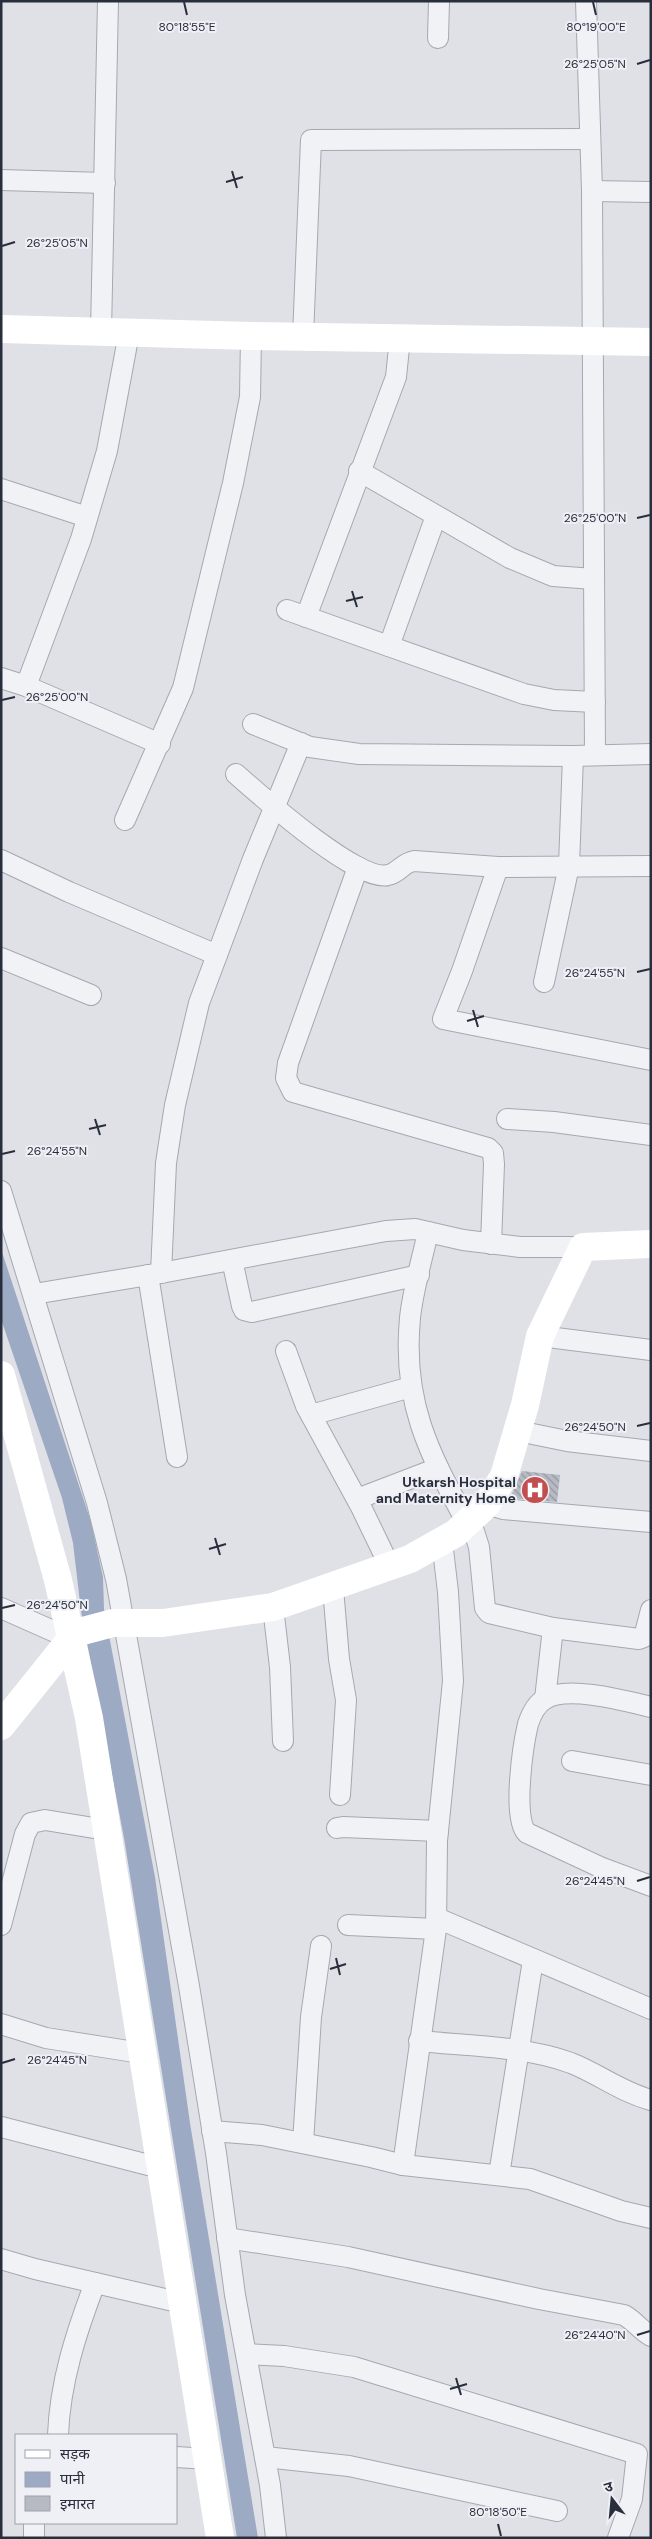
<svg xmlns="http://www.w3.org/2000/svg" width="652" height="2539" font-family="'DM Sans','Noto Sans Devanagari',sans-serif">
	<defs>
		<pattern id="building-back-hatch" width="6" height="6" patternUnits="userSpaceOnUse" patternTransform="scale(1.25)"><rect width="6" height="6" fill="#b7bac3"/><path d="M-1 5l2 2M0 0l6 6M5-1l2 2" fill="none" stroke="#9598a0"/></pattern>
	</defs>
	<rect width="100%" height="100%" fill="#dfe1e7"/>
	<polygon fill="#9daac4" points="1,1249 91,1522 103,1577 104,1609 155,1877 190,2123 258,2538 237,2538 124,1838 81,1611 73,1543 62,1498 1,1319"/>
	<polygon fill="url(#building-back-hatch)" points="522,1471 560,1475 557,1502 510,1498"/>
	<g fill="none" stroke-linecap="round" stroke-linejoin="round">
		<defs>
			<g id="street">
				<polyline points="586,1 592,191 595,755"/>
				<polyline points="438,38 439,1"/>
				<polyline points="1,180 105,183"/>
				<polyline points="592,191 651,192"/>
				<polyline points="101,332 108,1"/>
				<polyline points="303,337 311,140 590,139"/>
				<polyline points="359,471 510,558 553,576 594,579"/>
				<polyline points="1,489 87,517"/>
				<polyline points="287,610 524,694 554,700 595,702"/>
				<polyline points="306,617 396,377 400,338"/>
				<polyline points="389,646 436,516"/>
				<polyline points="1,678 26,686 160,744"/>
				<polyline points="26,686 81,539 107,451 129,333"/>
				<polyline points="253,724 310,747 359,754 573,756 651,754"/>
				<path d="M 236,774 C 260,795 358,883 388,875 C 399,873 402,863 414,861 L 498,867 L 651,866"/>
				<polyline points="125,820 183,688 233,483 250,397 251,336"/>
				<polyline points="1,860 69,892 217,955"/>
				<polyline points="358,867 288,1063 286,1078 293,1092 488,1148 493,1153 494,1164 491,1244"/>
				<polyline points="498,867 462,971 443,1019 651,1060"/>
				<polyline points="1,958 91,995"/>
				<polyline points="544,982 569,866 573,756"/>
				<polyline points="507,1119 554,1122 651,1135"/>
				<polyline points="1,1191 97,1503 116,1579 189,1986 216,2153 235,2295 270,2485 276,2538"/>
				<path d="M 428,1232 C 422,1260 413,1289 410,1318 C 402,1402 428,1451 467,1523"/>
				<polyline points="232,1260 242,1306 244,1310 252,1312 419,1275"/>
				<polyline points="161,1273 166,1163 175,1105 199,1003 253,859 301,743"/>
				<polyline points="148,1275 177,1457"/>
				<polyline points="34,1294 161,1273 386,1231 415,1229 463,1240 520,1247 583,1247"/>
				<polyline points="540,1336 651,1350"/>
				<polyline points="286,1351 306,1406 361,1507 390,1567"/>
				<polyline points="311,1415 411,1387"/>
				<polyline points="518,1431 567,1441 651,1451"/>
				<polyline points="357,1499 438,1468"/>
				<polyline points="487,1504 503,1509 651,1522"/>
				<polyline points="470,1519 479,1547 485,1608 489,1613 553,1628 545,1699"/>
				<polyline points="333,1588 339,1659 346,1700 340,1795"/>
				<polyline points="273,1607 280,1667 283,1741"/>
				<polyline points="1,1608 71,1639"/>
				<polyline points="553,1628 639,1639 644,1637 651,1610"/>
				<path d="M 651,1707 C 626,1701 567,1685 545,1699 C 536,1704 531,1715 528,1724 C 523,1745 512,1819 527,1833 L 600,1867 L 651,1886"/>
				<polyline points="572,1761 651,1775"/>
				<polyline points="337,1828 343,1827 438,1831"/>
				<polyline points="437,1918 651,2009"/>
				<polyline points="1,1925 25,1834 31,1823 45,1820 106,1830"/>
				<polyline points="348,1925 436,1929"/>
				<polyline points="1,2024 46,2038 141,2053"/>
				<path d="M 419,2041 C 469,2046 524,2046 571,2063 C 599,2074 621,2092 651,2100"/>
				<polyline points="1,2127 160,2168"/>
				<polyline points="212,2131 262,2135 371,2157 403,2165 530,2179 621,2211 651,2218"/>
				<polyline points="303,2143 311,2017 321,1946"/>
				<polyline points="403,2165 436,1929 437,1841 453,1681 448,1592 442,1541"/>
				<polyline points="499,2175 533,1960"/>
				<path d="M 227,2238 L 348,2257 L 539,2299 L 624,2315 C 635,2321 640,2330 651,2336"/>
				<polyline points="1,2259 35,2269 182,2303"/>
				<polyline points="246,2354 284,2356 354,2367 637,2454 632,2499 618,2538"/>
				<path d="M 58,2435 C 60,2382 76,2333 95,2283"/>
				<polyline points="176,2457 208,2459"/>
				<polyline points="265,2457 349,2466 557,2511"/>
				<polyline points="34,2538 34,2523"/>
			</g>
		</defs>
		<use href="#street" stroke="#a5a8b1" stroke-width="22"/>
		<use href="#street" stroke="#f1f2f6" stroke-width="20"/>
		<g stroke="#fff" stroke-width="28">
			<polyline points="1,329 251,336 651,342"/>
			<polyline points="1,1375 58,1580 89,1718 220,2538"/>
			<polyline points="1,1726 71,1639 79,1632 113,1623 163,1623 273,1607 410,1559 456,1533 487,1504 504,1476 525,1405 540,1336 583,1247 651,1244"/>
		</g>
	</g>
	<path fill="none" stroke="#292e3d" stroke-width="2" d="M 184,2 L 187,15M 593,2 L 596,15M 637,64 L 650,60M 232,171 L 237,188M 226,182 L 243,177M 2,246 L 15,242M 637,518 L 650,515M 352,591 L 357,607M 346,601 L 363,597M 2,700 L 15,697M 637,972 L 650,969M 473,1010 L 478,1027M 467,1021 L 484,1016M 95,1119 L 100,1135M 89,1129 L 106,1125M 2,1154 L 15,1151M 637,1426 L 650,1423M 215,1538 L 220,1555M 209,1549 L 226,1544M 2,1608 L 15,1605M 637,1881 L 650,1877M 336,1958 L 340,1975M 330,1969 L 346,1964M 2,2063 L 15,2059M 637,2335 L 650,2331M 456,2378 L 461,2395M 450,2389 L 467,2384M 498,2524 L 501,2536"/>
	<defs>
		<symbol id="hospital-disc" viewBox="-11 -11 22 22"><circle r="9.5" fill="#c24e4f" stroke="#eef0f5"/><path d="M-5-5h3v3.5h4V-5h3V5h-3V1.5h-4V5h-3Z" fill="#fff"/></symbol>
	</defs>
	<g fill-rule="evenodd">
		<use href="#hospital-disc" x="519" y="1474" width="32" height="32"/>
	</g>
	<g text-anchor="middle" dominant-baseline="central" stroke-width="4" stroke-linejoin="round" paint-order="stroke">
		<g font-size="14" font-weight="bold" fill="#292e3d" stroke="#eef0f5" text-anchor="end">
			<text x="516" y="1482">Utkarsh Hospital<tspan x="516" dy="16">and Maternity Home</tspan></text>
		</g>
	</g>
	<g font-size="12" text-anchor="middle" fill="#292e3d" stroke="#eef0f5" stroke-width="4" stroke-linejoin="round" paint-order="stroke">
		<text x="187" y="31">80°18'55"E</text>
		<text x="596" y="31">80°19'00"E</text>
		<text x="595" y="68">26°25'05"N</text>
		<text x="57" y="247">26°25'05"N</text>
		<text x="595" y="522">26°25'00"N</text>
		<text x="57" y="701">26°25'00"N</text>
		<text x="595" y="977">26°24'55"N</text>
		<text x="57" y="1155">26°24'55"N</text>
		<text x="595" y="1431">26°24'50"N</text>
		<text x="57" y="1609">26°24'50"N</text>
		<text x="595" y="1885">26°24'45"N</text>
		<text x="57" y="2064">26°24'45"N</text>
		<text x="595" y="2339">26°24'40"N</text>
		<text x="498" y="2516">80°18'50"E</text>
	</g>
	<rect width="652" height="2539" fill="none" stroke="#292e3d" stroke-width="5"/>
	<rect x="15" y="2434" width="162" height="90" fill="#eef0f5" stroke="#9fa2ab"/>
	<rect x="25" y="2450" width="25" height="8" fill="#ffffff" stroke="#9fa2ab"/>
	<text x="60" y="2459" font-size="15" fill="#292e3d">सड़क</text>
	<rect x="25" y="2472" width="25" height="15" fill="#9daac4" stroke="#9fa2ab"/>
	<text x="60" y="2484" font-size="15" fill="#292e3d">पानी</text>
	<rect x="25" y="2496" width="25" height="15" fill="#b7bac3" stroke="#9fa2ab"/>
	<text x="60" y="2509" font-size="15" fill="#292e3d">इमारत</text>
	<g transform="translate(612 2499) rotate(344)" stroke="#eef0f5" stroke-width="4" paint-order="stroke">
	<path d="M0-4L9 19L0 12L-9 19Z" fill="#292e3d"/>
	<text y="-8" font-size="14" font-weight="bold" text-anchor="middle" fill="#292e3d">उ</text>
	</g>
</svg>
